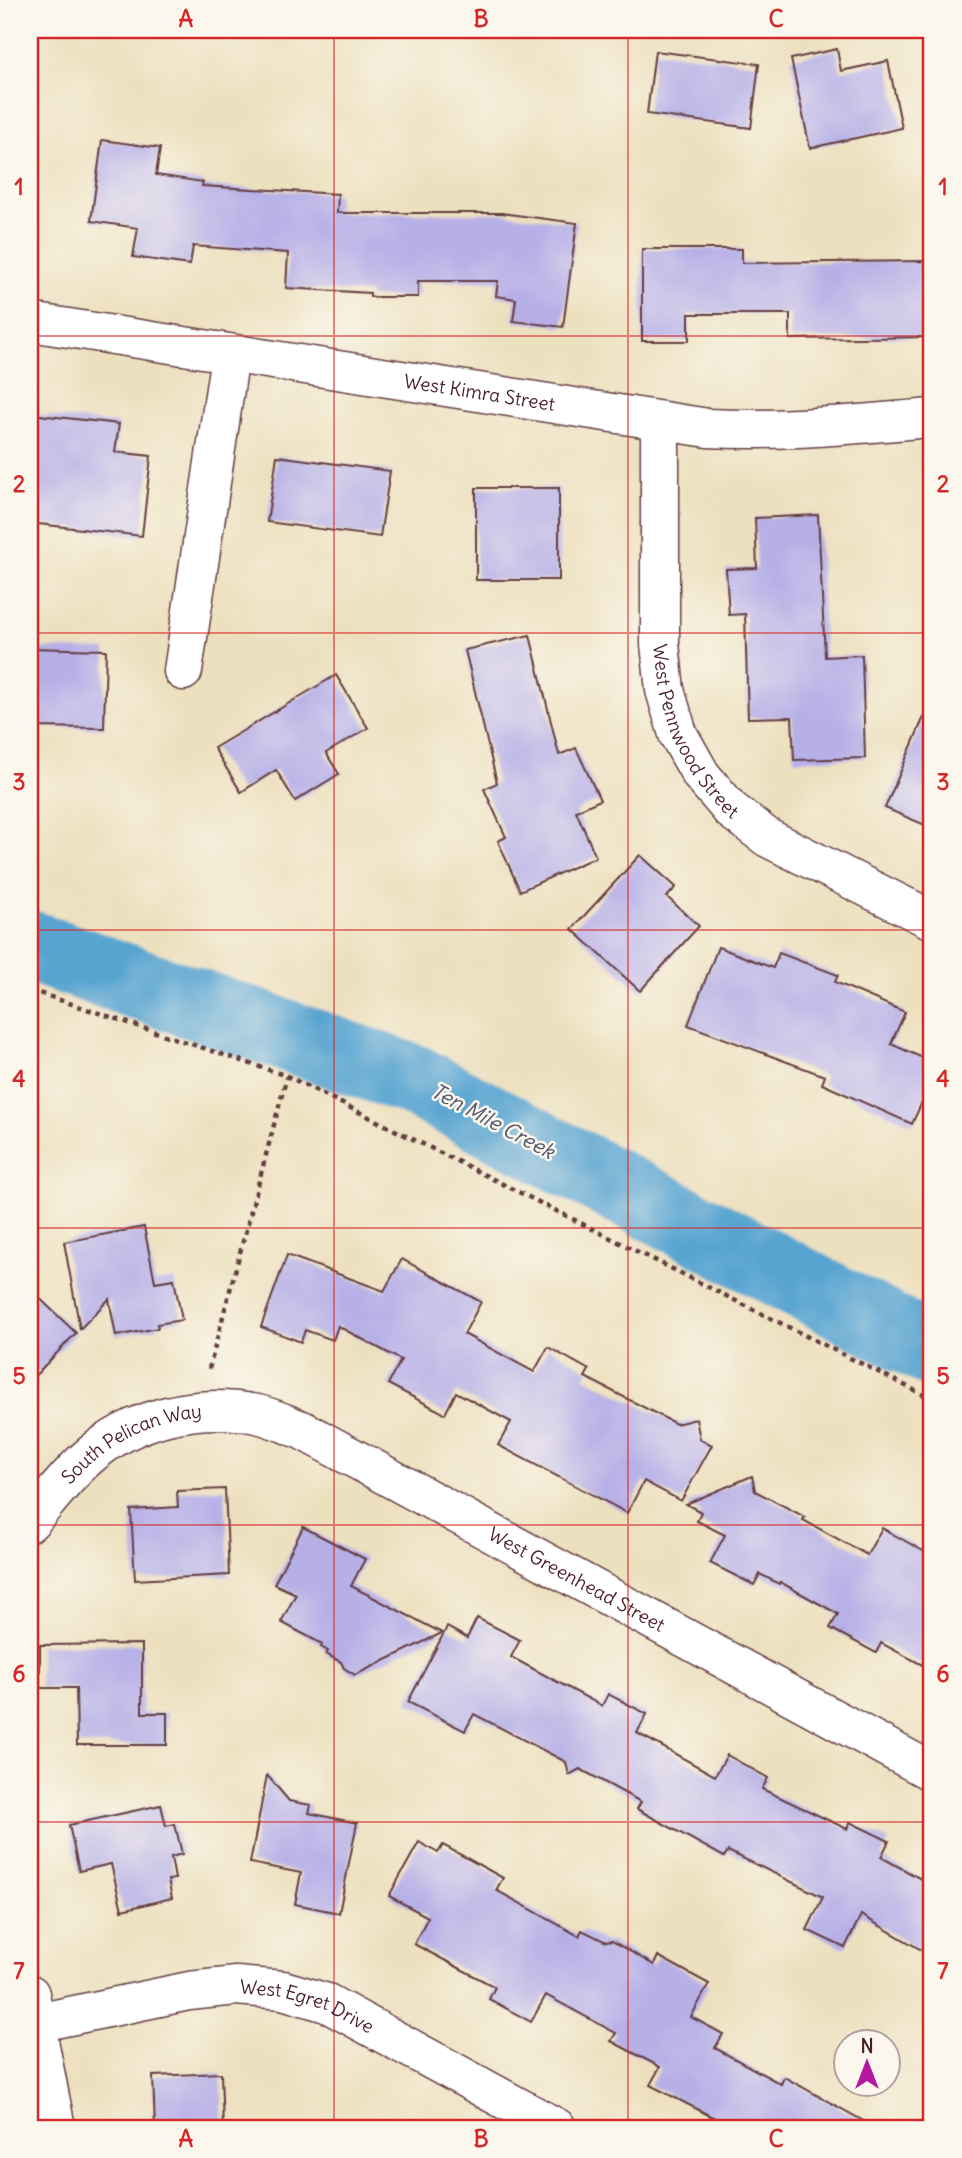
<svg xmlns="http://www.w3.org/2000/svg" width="962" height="2158" font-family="Delius,sans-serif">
	<rect width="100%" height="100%" fill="#fbf7ec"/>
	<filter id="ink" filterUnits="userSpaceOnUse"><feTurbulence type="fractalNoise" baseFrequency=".0143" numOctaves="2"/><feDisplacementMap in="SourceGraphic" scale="14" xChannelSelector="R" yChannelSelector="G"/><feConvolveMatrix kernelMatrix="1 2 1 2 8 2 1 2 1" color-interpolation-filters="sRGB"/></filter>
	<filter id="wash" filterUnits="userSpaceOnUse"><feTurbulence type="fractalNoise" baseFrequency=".00686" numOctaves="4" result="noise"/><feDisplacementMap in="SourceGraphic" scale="28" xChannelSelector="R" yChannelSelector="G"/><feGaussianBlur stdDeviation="1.57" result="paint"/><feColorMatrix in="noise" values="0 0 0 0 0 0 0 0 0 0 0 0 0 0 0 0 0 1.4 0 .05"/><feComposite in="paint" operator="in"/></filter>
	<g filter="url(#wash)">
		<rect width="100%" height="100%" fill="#ede0bf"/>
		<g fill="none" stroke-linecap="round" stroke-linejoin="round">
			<polyline stroke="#59a4d1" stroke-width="72" points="30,946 413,1080 932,1351"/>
		</g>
		<g id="blocks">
			<g fill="#b7b0e7">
				<polygon points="837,49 841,71 888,61 902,128 810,148 791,59"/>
				<polygon points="655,51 759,64 751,128 647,114"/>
				<polygon points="102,140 160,148 156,175 203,182 202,186 338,194 337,213 501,213 577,223 563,327 513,321 516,299 496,296 498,281 418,281 418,297 370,297 370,293 286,288 288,253 193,246 190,265 133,257 138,228 91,221"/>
				<polygon points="642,249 742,249 742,263 932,261 932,337 790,339 790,314 689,314 689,341 642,341"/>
				<polygon points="30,414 119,424 115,452 151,456 142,536 30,523"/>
				<polygon points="277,456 390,471 380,537 267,522"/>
				<rect x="476" y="488" width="83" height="92"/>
				<polygon points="818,515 825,657 862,655 865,758 794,760 792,717 748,718 745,614 729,615 726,569 757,568 755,518"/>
				<polygon points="530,635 559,755 576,748 600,800 576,811 596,857 520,891 498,841 506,837 484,789 497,783 465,650"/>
				<polygon points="30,648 106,650 104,728 30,727"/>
				<polygon points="336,675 368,728 326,753 339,774 295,801 276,770 241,792 214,748"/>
				<polygon points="932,698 932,828 885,808"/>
				<polygon points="640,855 676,887 667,897 699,926 640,991 572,929"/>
				<polygon points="718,947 773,968 779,953 838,975 835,982 905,1012 891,1044 932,1062 932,1080 912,1124 822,1084 825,1076 688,1025"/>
				<polygon points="144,1227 155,1282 174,1279 182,1320 157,1324 158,1328 116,1336 109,1299 80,1329 64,1242"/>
				<polygon points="287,1255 384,1291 402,1259 481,1302 464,1334 534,1372 548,1347 589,1370 585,1377 676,1424 696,1419 700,1439 712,1445 681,1501 644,1481 627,1513 498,1445 511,1422 456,1392 445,1414 388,1384 401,1360 338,1326 333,1340 305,1330 301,1342 261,1327"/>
				<polygon points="30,1289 76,1333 30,1381"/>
				<polygon points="752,1476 755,1491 805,1517 803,1520 867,1555 882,1528 932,1556 932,1670 881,1643 876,1653 830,1628 838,1614 780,1582 779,1584 760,1574 754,1585 710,1563 725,1535 697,1521 701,1512 686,1504"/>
				<polygon points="225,1489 229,1575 135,1580 131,1510 178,1507 177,1491"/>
				<polygon points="303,1527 365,1559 351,1586 442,1633 355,1675 344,1668 341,1662 326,1654 328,1651 321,1647 322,1644 281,1622 296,1594 274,1584"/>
				<polygon points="477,1618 520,1640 511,1657 602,1706 608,1694 647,1714 637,1733 715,1776 727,1755 768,1778 762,1789 847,1829 850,1822 889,1841 881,1857 932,1885 932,1956 861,1915 845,1948 807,1930 823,1897 728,1851 724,1857 637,1809 641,1802 580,1769 569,1775 566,1762 474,1714 465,1731 408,1702 447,1627 467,1638"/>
				<polygon points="142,1644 142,1713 167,1713 167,1745 77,1745 76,1688 40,1688 40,1645"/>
				<polygon points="267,1775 289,1801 311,1805 309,1813 357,1823 339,1913 295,1904 301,1873 250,1863"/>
				<polygon points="161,1805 166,1826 175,1824 182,1854 171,1857 175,1879 168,1880 172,1898 122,1910 111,1864 79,1871 69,1825"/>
				<polygon points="419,1842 438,1853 443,1845 503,1878 496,1890 579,1936 582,1930 606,1942 612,1941 654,1965 658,1956 709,1984 691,2017 723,2034 715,2048 781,2084 784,2077 876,2128 734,2128 650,2085 660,2067 611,2041 616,2033 546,1995 531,2022 489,1999 495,1987 414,1944 428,1917 389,1896"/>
				<polygon points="221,2073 223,2128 155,2128 153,2076"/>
			</g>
		</g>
	</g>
	<g filter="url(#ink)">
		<use href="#blocks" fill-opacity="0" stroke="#623c41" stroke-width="2"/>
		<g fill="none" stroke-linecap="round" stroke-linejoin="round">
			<defs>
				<g id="minor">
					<path id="s1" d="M 30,322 L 708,428 C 783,432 857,424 932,418"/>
					<path id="s2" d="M 660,422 L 660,644 L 665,690 L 678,734 L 701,775 L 731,810 L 768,838 L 932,920"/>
					<polyline points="183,671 230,355"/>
					<path id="s3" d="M 30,1522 C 48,1501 66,1477 87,1458 C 133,1417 197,1402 257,1414 C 272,1417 288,1425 302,1430 L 932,1772"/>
					<polyline points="30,1994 56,2128"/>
					<path id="s4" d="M 36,2023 L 189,1991 L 236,1986 L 283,1990 L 327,2003 L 557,2128"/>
				</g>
			</defs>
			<use href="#minor" stroke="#623c41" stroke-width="41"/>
			<g stroke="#623c41" stroke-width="4.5" stroke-dasharray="5 5" stroke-linecap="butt">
				<polyline points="30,990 287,1076 932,1399"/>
				<polyline points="209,1369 287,1076"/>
			</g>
			<use href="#minor" stroke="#fff" stroke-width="38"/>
		</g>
	</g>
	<path fill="none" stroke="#d62828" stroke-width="2" stroke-opacity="0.55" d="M 334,30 L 334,2128M 628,30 L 628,2128M 30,336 L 932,336M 30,633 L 932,633M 30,930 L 932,930M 30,1228 L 932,1228M 30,1525 L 932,1525M 30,1822 L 932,1822"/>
	<g text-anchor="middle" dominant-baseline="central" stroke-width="5" stroke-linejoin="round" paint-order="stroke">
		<g font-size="19" fill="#4a1f2b" stroke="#fbf7ec">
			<text stroke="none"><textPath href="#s1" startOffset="455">West Kimra Street</textPath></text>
			<text stroke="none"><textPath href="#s2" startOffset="318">West Pennwood Street</textPath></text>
			<text stroke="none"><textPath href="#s3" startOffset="133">South Pelican Way</textPath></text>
			<text stroke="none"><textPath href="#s3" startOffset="628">West Greenhead Street</textPath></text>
			<text stroke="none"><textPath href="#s4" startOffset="278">West Egret Drive</textPath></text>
		</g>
		<g font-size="21" font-style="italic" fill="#50546d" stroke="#fbf7ec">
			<text transform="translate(493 1121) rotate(28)">Ten Mile Creek</text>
		</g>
	</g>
	<rect width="962" height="2158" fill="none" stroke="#fbf7ec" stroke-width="77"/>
	<g transform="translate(867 2063)"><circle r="33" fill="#fbf7ec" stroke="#b4a19f" stroke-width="2"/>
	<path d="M0-5L12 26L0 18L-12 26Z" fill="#b5179e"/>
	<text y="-10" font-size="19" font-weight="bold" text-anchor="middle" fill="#4a1f2b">N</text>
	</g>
	<rect x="38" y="38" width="885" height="2082" fill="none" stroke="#d62828" stroke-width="2.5"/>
	<g font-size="23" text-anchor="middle" font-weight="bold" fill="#d62828">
		<text x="186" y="27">A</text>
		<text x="481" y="27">B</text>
		<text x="776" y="27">C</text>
		<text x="19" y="195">1</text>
		<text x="943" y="195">1</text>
		<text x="19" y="492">2</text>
		<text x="943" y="492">2</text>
		<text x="19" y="790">3</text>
		<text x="943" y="790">3</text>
		<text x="19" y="1087">4</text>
		<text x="943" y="1087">4</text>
		<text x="19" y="1384">5</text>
		<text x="943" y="1384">5</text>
		<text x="19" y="1682">6</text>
		<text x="943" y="1682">6</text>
		<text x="19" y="1979">7</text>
		<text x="943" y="1979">7</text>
		<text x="186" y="2147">A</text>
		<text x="481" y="2147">B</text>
		<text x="776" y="2147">C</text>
	</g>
</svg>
